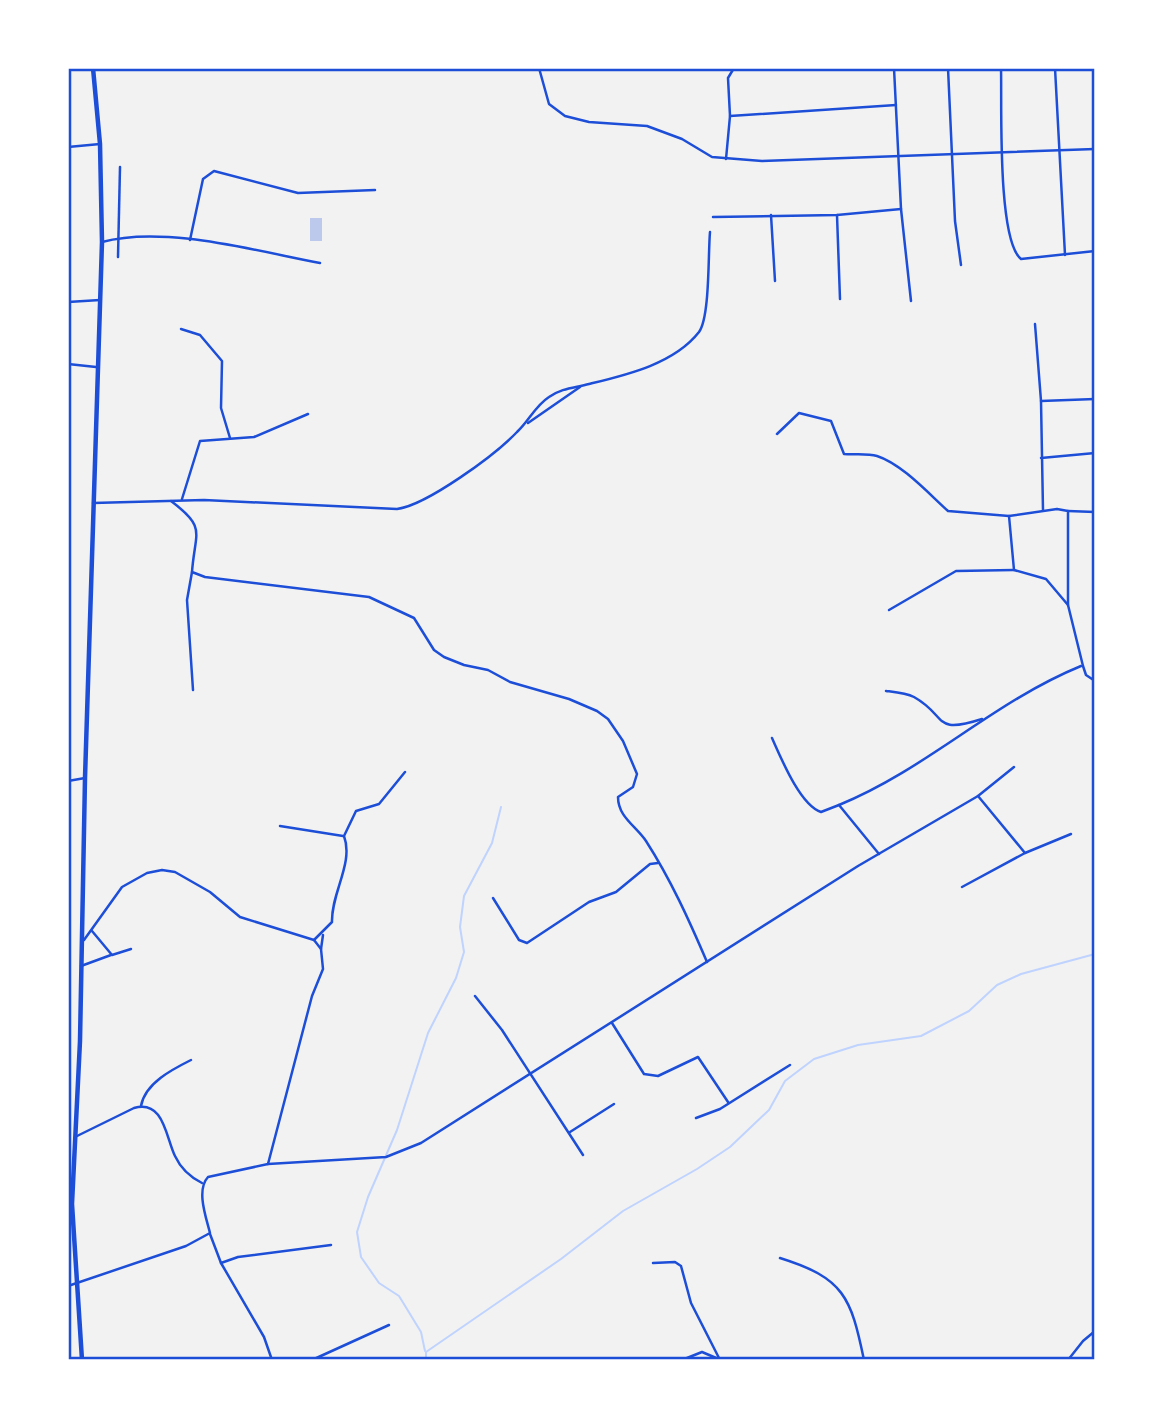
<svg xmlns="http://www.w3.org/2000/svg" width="1163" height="1428" font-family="'Nunito Sans',sans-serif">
	<rect width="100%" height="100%" fill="#f2f2f2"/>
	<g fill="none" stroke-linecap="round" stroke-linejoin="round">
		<g stroke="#bfd3fe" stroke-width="2">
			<polyline points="425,1351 421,1332 399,1296 379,1283 361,1257 357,1232 368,1197 397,1130 428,1033 456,978 464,952 460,927 464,896 492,843 501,807"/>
			<polyline points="426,1360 426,1352 561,1259 623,1211 697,1169 730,1147 769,1110 785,1081 814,1059 858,1045 921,1036 969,1011 997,985 1021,974 1095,954"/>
		</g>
	</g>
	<rect fill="#bdc9ec" x="310" y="218" width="12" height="23"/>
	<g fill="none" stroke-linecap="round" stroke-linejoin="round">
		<g stroke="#1d4ed8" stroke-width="2.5">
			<polyline points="539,68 549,104 565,116 589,122 647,126 682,139 712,157 762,161 1095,149"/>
			<polyline points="894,68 901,209 911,301"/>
			<polyline points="948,68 955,221 961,265"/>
			<path d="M 1001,68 C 1002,103 997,240 1021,259 L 1095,251"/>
			<polyline points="1055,68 1065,255"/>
			<polyline points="730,116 896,105"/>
			<polyline points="68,147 100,144"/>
			<polyline points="726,159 730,116 728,78 734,68"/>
			<polyline points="771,215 775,281"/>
			<polyline points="837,215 840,299"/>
			<polyline points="713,217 837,215 901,209"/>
			<polyline points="190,240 203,179 214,171 298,193 375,190"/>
			<path d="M 102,242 C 164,225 256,251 320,263"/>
			<polyline points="118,257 120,167"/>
			<polyline points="68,302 100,300"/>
			<polyline points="1035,324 1041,401 1043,510"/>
			<polyline points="181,329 200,335 222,361 221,408 230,438"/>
			<polyline points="68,364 96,367"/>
			<polyline points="1041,401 1095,399"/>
			<polyline points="528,423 580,387"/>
			<path d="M 777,434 L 799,413 L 831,421 L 844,454 C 854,455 867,453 877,456 C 902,464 929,494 948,511 L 1009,516 L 1057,509 L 1068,511 L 1068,605 L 1083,666 L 1086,675 L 1095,681"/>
			<polyline points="1041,458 1095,453"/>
			<polyline points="182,499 200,441 254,437 308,414"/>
			<path d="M 171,501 C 207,528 195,531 192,572 L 205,577 L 369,597 L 414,618 L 434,650 L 444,657 L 464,665 L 488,670 L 510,682 L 569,699 L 597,711 L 608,719 L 623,741 L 637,774 L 633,787 L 618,797 C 618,817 636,826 646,841 C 671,880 689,920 707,962"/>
			<path d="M 93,503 L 204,500 L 397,509 C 427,505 495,455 517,432 C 529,421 535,406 549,397 C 562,388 574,388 589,384 C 626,375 674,364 699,332 C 710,317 708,254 710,232"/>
			<polyline points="1068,511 1095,512"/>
			<polyline points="1009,516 1014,570 1046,579 1068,605"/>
			<polyline points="192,572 187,600 193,690"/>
			<polyline points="889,610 956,571 1014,570"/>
			<path d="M 886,691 C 894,692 906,693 914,697 C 948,716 932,735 982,719"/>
			<path d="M 772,738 C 781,758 800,805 821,812 L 839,805"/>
			<polyline points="68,781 85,778"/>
			<polyline points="280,826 343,836"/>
			<polyline points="1025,853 1071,834"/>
			<path d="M 879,854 L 839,805 C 927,769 993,702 1081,666"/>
			<polyline points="962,887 1025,853 978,796"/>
			<polyline points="493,898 519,940 527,943 589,902 616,892 650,864 658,863"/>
			<polyline points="92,931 112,955 131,949"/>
			<path d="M 84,940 L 122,887 L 147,873 L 162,870 L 175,872 L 210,892 L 240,917 L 314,940 L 332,922 C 331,893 354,863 344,836 L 356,811 L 379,804 L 405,772"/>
			<polyline points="321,949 323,935"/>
			<polyline points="81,966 111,955"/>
			<polyline points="475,996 502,1030 583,1155"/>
			<polyline points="612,1023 644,1074 658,1076 698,1057 728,1102"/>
			<path d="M 141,1106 C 145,1083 173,1069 191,1060"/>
			<polyline points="696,1118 720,1109 790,1065"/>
			<polyline points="570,1132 614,1104"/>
			<path d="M 75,1137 L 134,1108 C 164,1099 166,1138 175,1156 C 181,1169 190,1177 202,1183"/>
			<polyline points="268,1164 312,996 323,969 321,949 314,940"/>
			<polyline points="210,1234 221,1263 264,1337 272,1360"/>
			<path d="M 780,1258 C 844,1278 851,1297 864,1360"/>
			<polyline points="221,1263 238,1257 331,1245"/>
			<polyline points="653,1263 675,1262 681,1266 691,1303 719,1358"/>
			<path d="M 68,1286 L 186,1246 L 210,1233 C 206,1217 196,1190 208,1177 L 268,1164 L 386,1157 L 421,1143 L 858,866 L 978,796 L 1014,767"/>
			<polyline points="312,1360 389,1325"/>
			<polyline points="682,1360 702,1352 721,1360"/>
			<polyline points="761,1360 781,1360"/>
			<polyline points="1068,1360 1083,1341 1095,1331"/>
		</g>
		<polyline stroke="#1d4ed8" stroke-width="4.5" points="82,1360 72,1204 80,1041 85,778 102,242 100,144 93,68"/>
	</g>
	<rect width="1163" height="1428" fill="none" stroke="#ffffff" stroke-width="140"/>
	<rect x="70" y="70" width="1023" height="1288" fill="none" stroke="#1d4ed8" stroke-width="2.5"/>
</svg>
